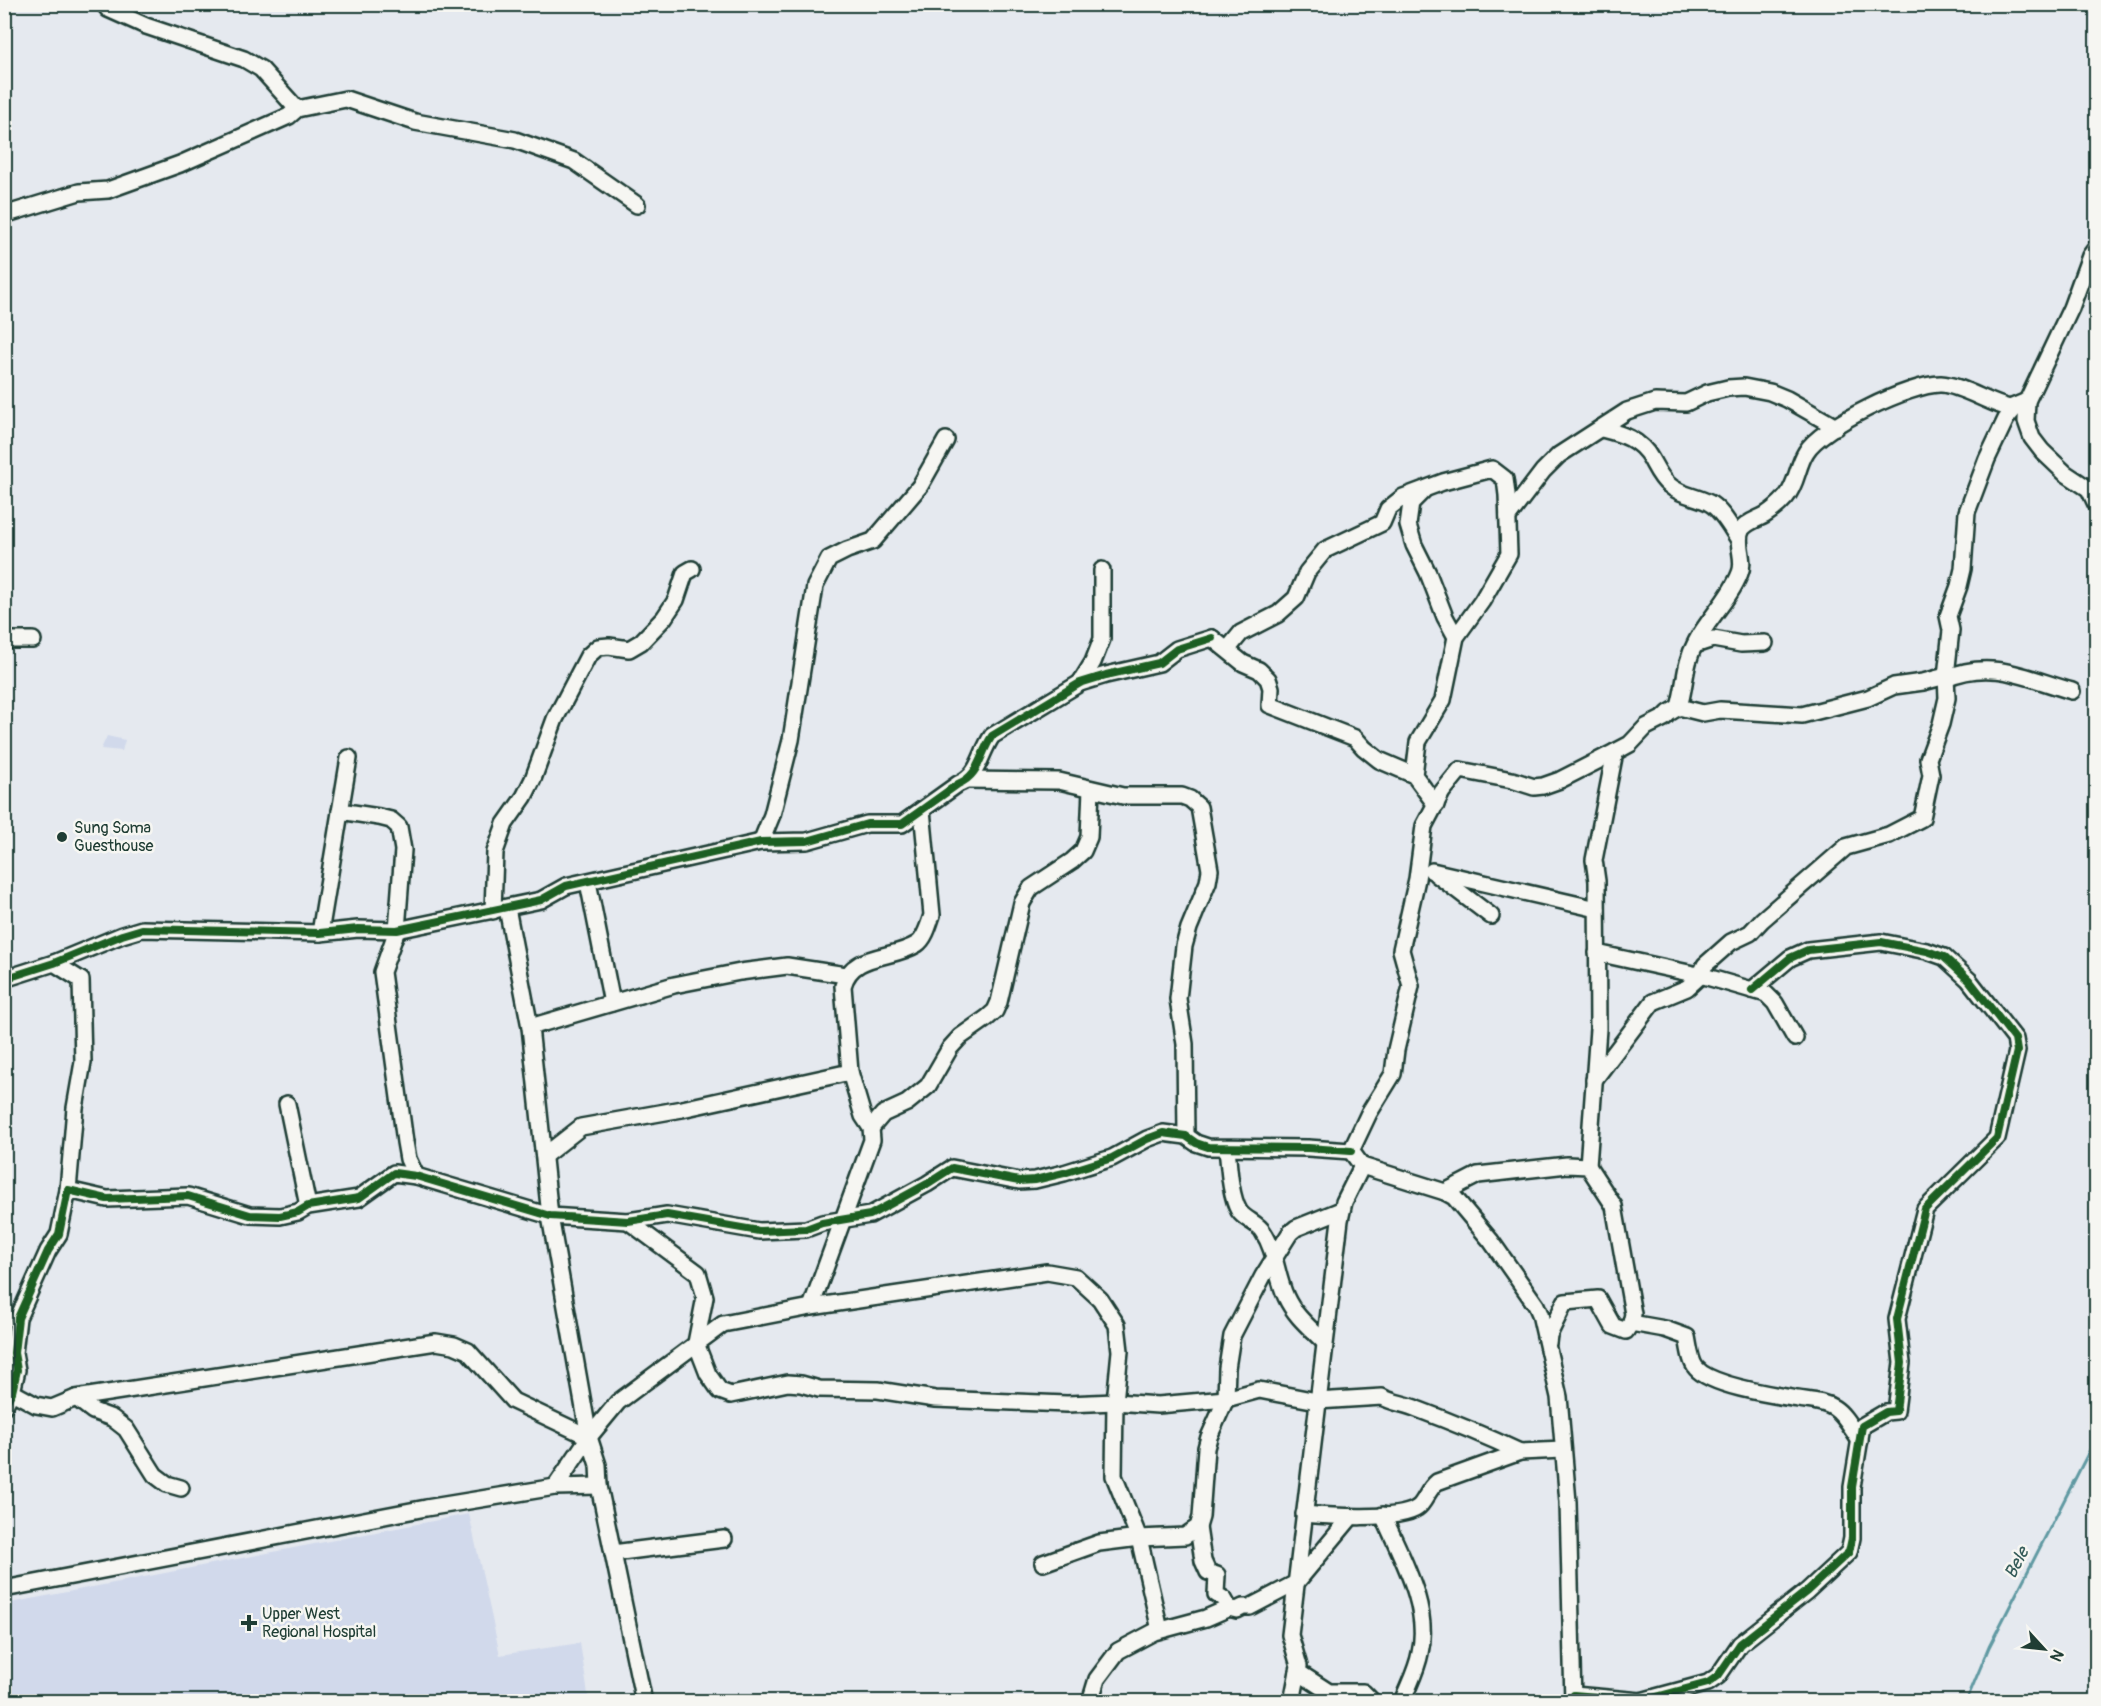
<svg xmlns="http://www.w3.org/2000/svg" width="2101" height="1706" font-family="Pangolin,sans-serif">
	<rect width="100%" height="100%" fill="#e5e9ef"/>
	<filter id="ink" filterUnits="userSpaceOnUse"><feTurbulence type="fractalNoise" baseFrequency=".0167" numOctaves="2"/><feDisplacementMap in="SourceGraphic" scale="12" xChannelSelector="R" yChannelSelector="G"/><feConvolveMatrix kernelMatrix="1 2 1 2 8 2 1 2 1" color-interpolation-filters="sRGB"/></filter>
	<g filter="url(#ink)">
		<g fill="#d1d9eb">
			<polygon points="107,736 125,740 122,751 101,749"/>
			<polygon points="469,1514 500,1655 580,1643 589,1701 5,1701 5,1604"/>
		</g>
		<g fill="none" stroke-linecap="round" stroke-linejoin="round">
			<polyline stroke="#6099a2" stroke-width="3" points="1966,1702 1989,1647 2096,1438"/>
			<defs>
				<g id="minor">
					<polyline points="104,4 108,9 146,26 244,59 261,69 297,109"/>
					<polyline points="4,215 79,192 108,190 180,164 289,116 297,109 346,99 415,122 515,140 574,161 637,205"/>
					<polyline points="2096,248 2090,256 2071,308 2027,401 2026,421 2032,438 2042,451 2065,473 2089,489 2096,504"/>
					<path d="M 1602,429 C 1622,434 1640,439 1651,459 C 1656,468 1661,479 1669,485 C 1681,496 1698,496 1711,504 C 1723,512 1731,528 1739,540"/>
					<polyline points="1423,491 1411,503 1408,525 1414,545 1428,573 1445,617 1456,637"/>
					<polyline points="1508,517 1543,471 1559,455 1627,411 1655,402 1686,403 1707,393 1728,388 1744,387 1770,392 1787,399 1836,427"/>
					<polyline points="4,640 33,640"/>
					<polyline points="1695,645 1713,639 1741,644 1765,643"/>
					<path d="M 1946,678 C 1993,658 2028,679 2072,691"/>
					<polyline points="1080,683 1093,662 1102,639 1102,570"/>
					<path d="M 1679,707 C 1686,683 1684,664 1696,642 C 1708,619 1731,597 1740,573 C 1746,559 1734,541 1742,529 C 1747,522 1758,519 1765,515 C 1773,510 1780,504 1786,497 C 1797,484 1797,466 1806,452 C 1821,426 1912,383 1941,384 C 1962,385 1989,404 2010,408 L 2027,401"/>
					<polyline points="1414,775 1418,742 1443,700 1456,637 1482,601 1509,554 1507,495 1505,479 1492,469 1443,482 1403,497 1388,509 1382,523 1325,550 1307,572 1296,598 1278,614 1241,633 1227,650 1212,638 1243,663 1259,670 1268,679 1271,688 1270,705 1355,738 1364,748 1379,760 1414,775 1436,805"/>
					<polyline points="967,780 1059,781 1123,796 1182,796 1190,799 1199,807 1210,870 1208,882 1189,928 1184,946 1178,999 1185,1044 1186,1136"/>
					<polyline points="340,811 379,817 391,820 399,827 403,850 397,930 382,972 405,1142 408,1159 416,1176"/>
					<polyline points="761,842 772,815 791,740 815,586 829,559 847,550 873,541 920,486 946,440"/>
					<polyline points="1432,871 1597,909"/>
					<polyline points="1436,874 1491,916"/>
					<polyline points="588,882 612,1003"/>
					<polyline points="507,908 530,1027 550,1216 589,1437 598,1465 599,1486 644,1702"/>
					<polyline points="493,911 495,852 505,824 524,797 533,779 555,719 588,656 598,647 609,646 629,649 641,642 664,618 676,600 685,573 692,569"/>
					<polyline points="320,933 349,758"/>
					<polyline points="1597,953 1707,977 1766,994 1775,1003 1795,1038"/>
					<polyline points="54,963 81,980 83,1062 75,1108 68,1190"/>
					<path d="M 4,979 L 54,963 L 122,935 L 142,929 L 320,933 L 358,929 L 397,930 L 541,900 L 566,886 L 761,842 L 807,841 L 867,824 L 902,824 L 958,784 C 980,775 979,755 992,736 L 1080,683 L 1106,675 L 1159,663 L 1177,649 L 1212,638"/>
					<polyline points="530,1027 674,985 740,972 787,966 846,975"/>
					<polyline points="1594,1080 1653,1002 1687,988 1700,976 1705,965 1731,942 1750,933 1762,920 1846,847 1889,835 1922,818 1931,775 1928,759 1941,724 1947,698 1946,676 1951,630 1948,616 1959,586 1963,569 1967,512 1987,459 2006,419 2017,406"/>
					<polyline points="287,1104 308,1206"/>
					<polyline points="871,1128 883,1114 907,1103 928,1086 950,1048 960,1037 987,1018 995,1011 999,1002 1022,903 1031,888 1072,861 1083,851 1089,837 1091,789"/>
					<path d="M 1227,1148 C 1229,1166 1230,1195 1239,1211 C 1245,1220 1258,1223 1263,1232 C 1276,1251 1276,1276 1286,1297 C 1294,1315 1310,1328 1324,1342"/>
					<polyline points="1351,1151 1369,1113 1393,1074 1396,1050 1411,986 1401,950 1417,879 1424,826 1442,792 1460,770 1512,780 1534,787 1543,786 1560,780 1615,752 1630,744 1646,727 1664,718 1669,713 1679,707 1703,713 1720,710 1802,715 1868,698 1894,686 1923,682 1946,676"/>
					<polyline points="1351,1151 1362,1166 1445,1192 1454,1197 1491,1241 1536,1305 1540,1314 1559,1397 1568,1502 1573,1702"/>
					<polyline points="544,1156 581,1127 682,1109 850,1072"/>
					<polyline points="1588,1166 1598,1029 1597,881 1594,860 1615,752"/>
					<polyline points="1445,1192 1478,1175 1567,1165 1588,1166 1614,1206 1633,1314 1631,1323 1626,1331 1613,1326 1598,1299 1565,1302 1549,1335 1548,1343"/>
					<path d="M 628,1221 L 698,1273 L 705,1297 L 696,1343 L 708,1374 L 720,1391 L 731,1395 L 788,1383 L 801,1384 L 819,1389 L 878,1390 L 935,1399 L 1067,1404 L 1115,1402 L 1158,1405 L 1226,1399 L 1259,1390 L 1317,1401 L 1382,1397 C 1393,1403 1406,1404 1417,1409 C 1452,1422 1486,1436 1520,1452"/>
					<path d="M 811,1307 L 872,1140 L 871,1128 L 863,1116 L 850,1072 L 843,986 C 852,952 892,960 917,944 C 925,939 929,924 932,915 L 922,810"/>
					<path d="M 1631,1323 L 1665,1329 L 1687,1337 C 1689,1346 1690,1361 1696,1368 C 1711,1386 1773,1395 1798,1399 C 1810,1401 1823,1401 1834,1408 C 1845,1415 1852,1430 1860,1441"/>
					<polyline points="12,1392 36,1405 52,1408 76,1398 436,1342 454,1345 468,1351 513,1401 589,1437"/>
					<polyline points="76,1398 93,1411 112,1418 126,1429 155,1475 167,1484 181,1488"/>
					<polyline points="4,1406 12,1392 17,1370 14,1353 18,1318 48,1251 59,1234 68,1190 107,1199 188,1196 250,1215 280,1216 298,1212 308,1206 359,1198 394,1173 416,1176 550,1216 628,1221 667,1215 759,1231 806,1229 822,1223 870,1215 927,1184 952,1168 1019,1181 1035,1180 1064,1173 1112,1158 1147,1139 1163,1133 1186,1136 1196,1143 1208,1147 1308,1148 1351,1151"/>
					<polyline points="555,1487 589,1437 618,1402 723,1324 811,1307 1047,1272 1076,1277 1100,1299 1117,1325 1120,1351 1115,1402 1114,1476 1139,1538 1160,1630"/>
					<path d="M 1304,1514 C 1327,1516 1399,1521 1417,1508 C 1425,1503 1427,1490 1437,1482 L 1520,1452 L 1563,1450"/>
					<path d="M 1383,1515 C 1401,1557 1431,1607 1420,1653 C 1417,1670 1408,1686 1402,1702"/>
					<polyline points="1198,1527 1203,1561 1208,1572 1217,1575 1216,1594 1224,1599 1229,1608 1237,1610 1243,1607 1250,1607 1296,1583 1351,1517"/>
					<polyline points="613,1553 724,1539"/>
					<polyline points="1043,1563 1099,1543 1139,1538 1185,1536 1198,1527 1201,1517 1206,1448 1209,1437 1226,1399 1227,1368 1232,1336 1263,1276 1290,1233 1296,1228 1341,1210"/>
					<polyline points="4,1589 426,1508 555,1487 599,1486"/>
					<polyline points="1298,1672 1329,1692 1363,1692 1373,1702"/>
					<polyline points="1574,1695 1641,1701 1708,1683 1718,1676 1740,1644 1807,1591 1849,1552 1852,1538 1852,1487 1862,1426 1886,1412 1896,1411 1902,1363 1897,1319 1925,1209 1997,1138 2017,1051 2015,1039 1969,980 1944,957 1927,951 1881,942 1808,950 1790,958 1752,990"/>
					<polyline points="1090,1702 1097,1679 1118,1651 1154,1632 1206,1618 1229,1608"/>
					<polyline points="1292,1702 1299,1666 1290,1635 1340,1220 1344,1202 1362,1166"/>
				</g>
			</defs>
			<use href="#minor" stroke="#1f3d34" stroke-width="20"/>
			<use href="#minor" stroke="#f6f6f2" stroke-width="15"/>
			<defs>
				<g id="cycleway">
					<path d="M 4,979 L 54,963 L 122,935 L 142,929 L 320,933 L 358,929 L 397,930 L 541,900 L 566,886 L 761,842 L 807,841 L 867,824 L 902,824 L 958,784 C 980,775 979,755 992,736 L 1080,683 L 1106,675 L 1159,663 L 1177,649 L 1212,638"/>
					<polyline points="4,1406 12,1392 17,1370 14,1353 18,1318 48,1251 59,1234 68,1190 107,1199 188,1196 250,1215 280,1216 298,1212 308,1206 359,1198 394,1173 416,1176 550,1216 628,1221 667,1215 759,1231 806,1229 822,1223 870,1215 927,1184 952,1168 1019,1181 1035,1180 1064,1173 1112,1158 1147,1139 1163,1133 1186,1136 1196,1143 1208,1147 1308,1148 1351,1151"/>
					<polyline points="1574,1695 1641,1701 1708,1683 1718,1676 1740,1644 1807,1591 1849,1552 1852,1538 1852,1487 1862,1426 1886,1412 1896,1411 1902,1363 1897,1319 1925,1209 1997,1138 2017,1051 2015,1039 1969,980 1944,957 1927,951 1881,942 1808,950 1790,958 1752,990"/>
				</g>
			</defs>
			<use href="#cycleway" stroke="#f6f6f2" stroke-width="11"/>
			<use href="#cycleway" stroke="#1b5e20" stroke-width="8"/>
		</g>
	</g>
	<g fill="#1f3d34" stroke="#f6f6f2" stroke-width="2">
		<circle cx="62" cy="837" r="6"/>
		<path d="M246 1614h6v6h6v6h-6v6h-6v-6h-6v-6h6z"/>
	</g>
	<g text-anchor="middle" dominant-baseline="central" stroke-width="5" stroke-linejoin="round" paint-order="stroke">
		<g font-size="16" fill="#1f3d34" stroke="#f6f6f2" text-anchor="start">
			<text x="74" y="828">Sung Soma<tspan x="74" dy="18">Guesthouse</tspan></text>
			<text x="262" y="1614">Upper West<tspan x="262" dy="18">Regional Hospital</tspan></text>
		</g>
		<g font-size="18" font-style="italic" fill="#355c59" stroke="#f6f6f2">
			<text transform="translate(2017 1563) rotate(-63)">Bele</text>
		</g>
	</g>
	<rect width="2101" height="1706" fill="none" stroke="#f6f6f2" stroke-width="24"/>
	<rect x="12" y="12" width="2077" height="1682" fill="none" stroke="#1f3d34" stroke-width="2" filter="url(#ink)"/>
	<g transform="translate(2044 1649) rotate(117)" stroke="#f6f6f2" stroke-width="4.5" paint-order="stroke">
	<path d="M0-4.5L10 22L0 15L-10 22Z" fill="#1f3d34"/>
	<text y="-9" font-size="16" font-weight="bold" text-anchor="middle" fill="#1f3d34">N</text>
	</g>
</svg>
